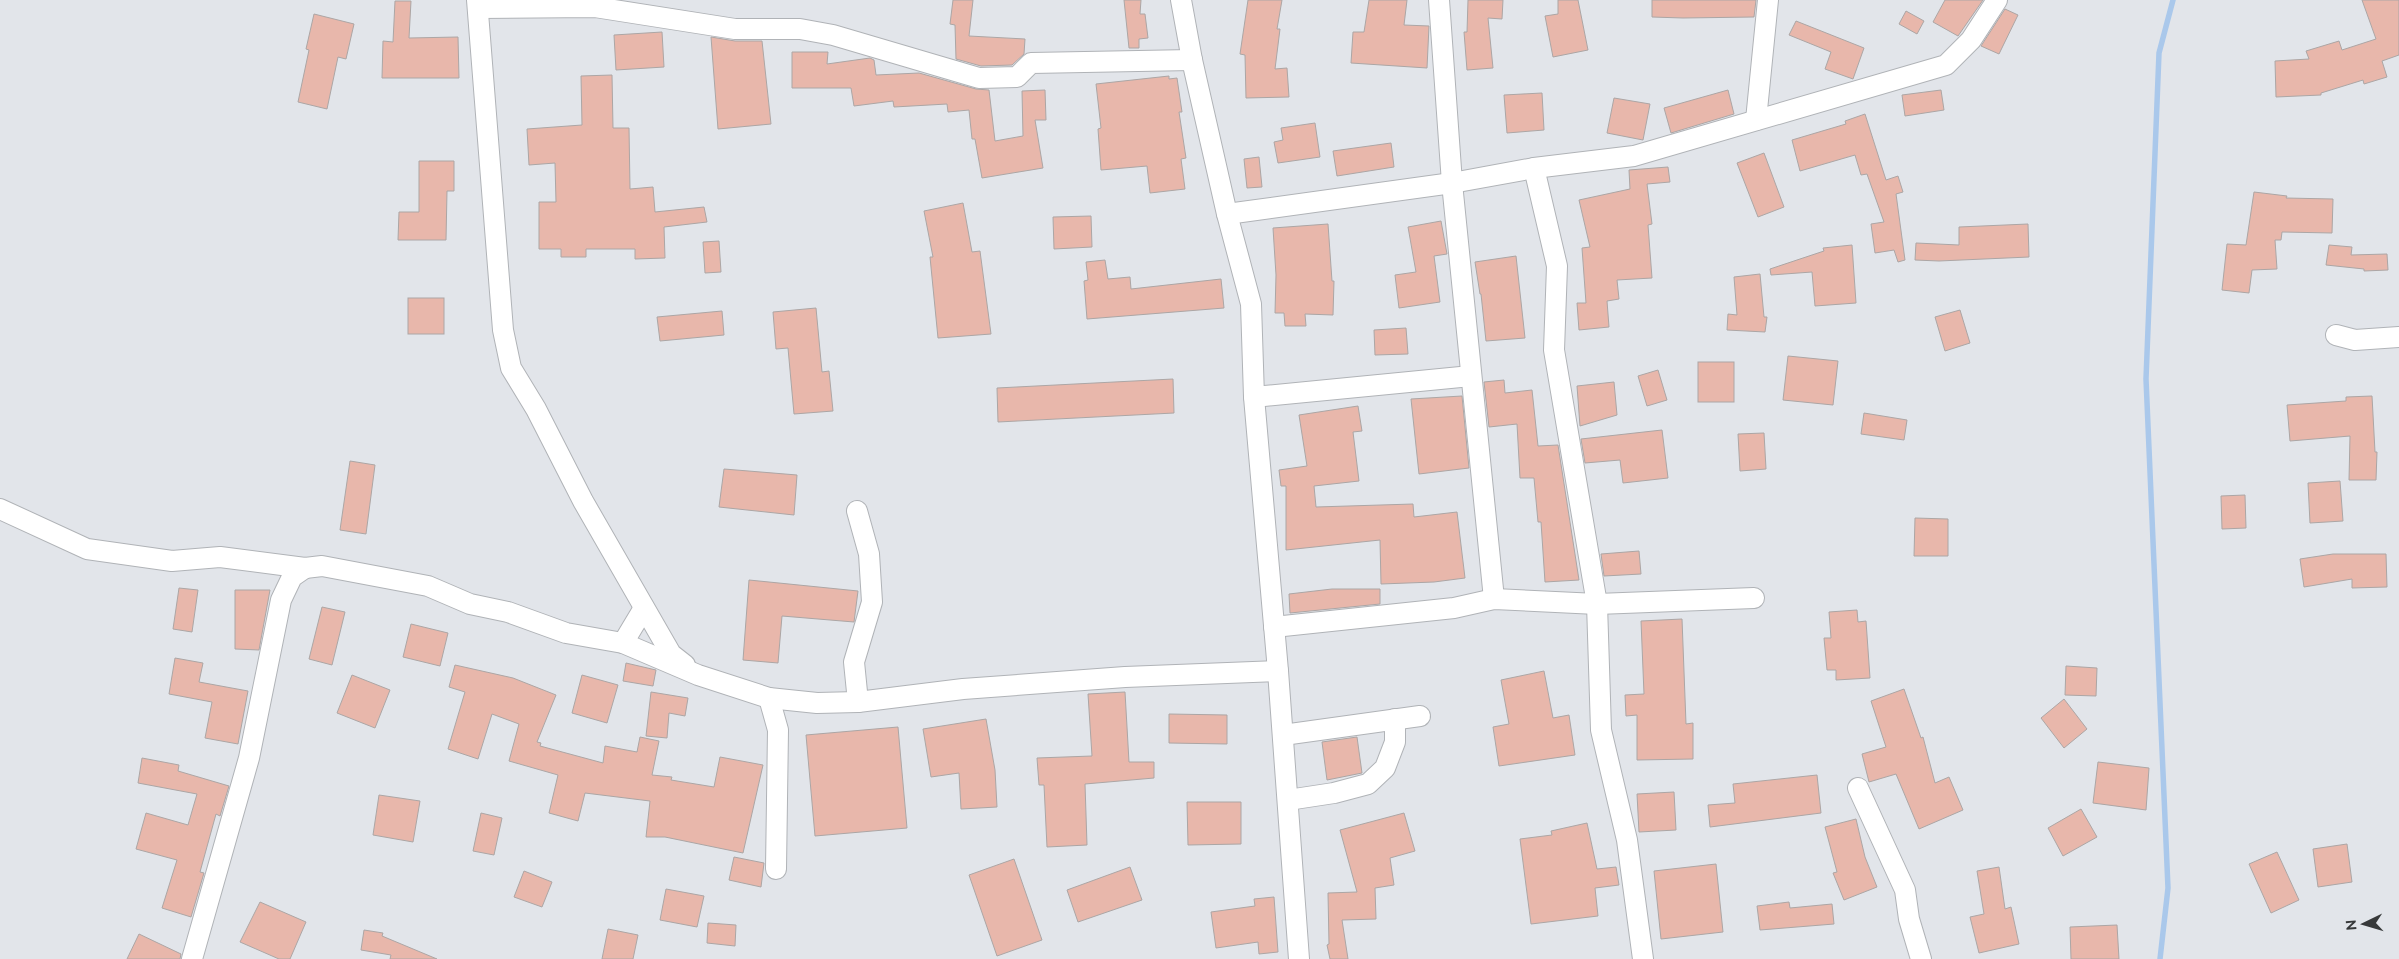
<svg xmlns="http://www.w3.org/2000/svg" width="2399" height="959" font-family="Raleway,sans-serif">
	<rect width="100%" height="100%" fill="#e2e5ea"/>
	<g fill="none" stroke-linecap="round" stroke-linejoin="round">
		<polyline stroke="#aac8eb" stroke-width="5.5" points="2160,959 2168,888 2146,379 2159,53 2173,0"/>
	</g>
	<g fill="#e8b7ab" stroke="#aca6a5">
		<polygon points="953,0 973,0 969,36 1025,39 1024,54 1012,65 981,66 956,59 955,25 950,24"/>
		<polygon points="1124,0 1141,0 1140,14 1145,14 1148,38 1139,39 1139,48 1129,48"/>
		<polygon points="1248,0 1282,0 1277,29 1280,29 1275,69 1287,68 1289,97 1246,98 1245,55 1240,54"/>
		<polygon points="1369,0 1407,0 1404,25 1429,26 1427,68 1351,63 1353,32 1364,32"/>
		<polygon points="1468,0 1503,0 1502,19 1488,18 1493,68 1467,70 1464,32 1467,32"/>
		<polygon points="1558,0 1578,0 1588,50 1553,57 1545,16 1558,14"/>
		<polygon points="1652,0 1756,0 1754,17 1683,18 1652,17"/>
		<polygon points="1945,0 1983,0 1958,36 1933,22"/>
		<polygon points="2362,0 2399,0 2399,55 2382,61 2387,77 2364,84 2363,80 2321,93 2321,95 2276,97 2275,61 2309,59 2306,51 2339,41 2342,50 2376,39"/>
		<polygon points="395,1 411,1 409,38 458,37 459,78 382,78 383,41 393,42"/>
		<polygon points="2005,9 2018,15 1999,54 1981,46"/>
		<polygon points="1906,11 1924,21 1917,34 1899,24"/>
		<polygon points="314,14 354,24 346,59 338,57 327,109 298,102 309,50 306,49"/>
		<polygon points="1796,21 1864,48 1853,79 1825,69 1831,52 1789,35"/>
		<polygon points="662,32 664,67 616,70 614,35"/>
		<polygon points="711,37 735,41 762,41 771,124 718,129"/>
		<polygon points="792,52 828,52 827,64 870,58 874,60 876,75 919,73 976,89 989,90 995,141 1023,136 1022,91 1045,90 1046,120 1035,120 1043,168 982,178 975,139 972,139 969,110 948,112 947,104 894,107 893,101 854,106 851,88 792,88"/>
		<polygon points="612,75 613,128 629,128 630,189 653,187 655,212 704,207 707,222 664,227 665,258 635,259 635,249 586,249 586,257 561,257 561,249 539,249 539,202 556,202 555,163 529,165 527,129 582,125 581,76"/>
		<polygon points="1169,76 1169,79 1177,78 1182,112 1179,112 1186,158 1181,159 1185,189 1150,193 1147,166 1101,170 1098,129 1101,128 1096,84"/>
		<polygon points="1728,90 1734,114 1671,133 1664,108"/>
		<polygon points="1941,90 1944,110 1905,116 1902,95"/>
		<polygon points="1542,93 1544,130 1507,133 1504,95"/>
		<polygon points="1614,98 1650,104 1643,140 1607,133"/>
		<polygon points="1865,114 1886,180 1898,176 1903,192 1896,194 1905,260 1898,262 1894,250 1875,253 1871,224 1884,222 1867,174 1861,175 1855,155 1800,171 1792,140 1846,124 1845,121"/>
		<polygon points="1315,123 1320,157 1278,163 1274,142 1283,140 1281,128"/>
		<polygon points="1391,143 1394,167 1337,176 1333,151"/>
		<polygon points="1764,153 1784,207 1758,217 1737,163"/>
		<polygon points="1259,157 1262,187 1247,188 1244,159"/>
		<polygon points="419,161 454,161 454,191 447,191 446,240 398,240 399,212 419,212"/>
		<polygon points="1668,167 1670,182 1647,184 1652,224 1648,225 1652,278 1617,280 1619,299 1607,301 1609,327 1579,330 1577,303 1586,303 1582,248 1590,247 1579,200 1630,189 1629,170"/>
		<polygon points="2254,192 2287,196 2286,198 2333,199 2332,233 2282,232 2281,240 2275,240 2277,269 2252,270 2249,293 2222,290 2227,244 2246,245"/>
		<polygon points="963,203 972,252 980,251 991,334 938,338 930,257 933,257 924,211"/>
		<polygon points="1091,216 1092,247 1054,249 1053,217"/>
		<polygon points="1441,221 1447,254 1434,256 1440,302 1399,308 1395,275 1416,272 1408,227"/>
		<polygon points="1328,224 1332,281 1334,281 1333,315 1305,314 1306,326 1285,326 1284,313 1275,313 1276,275 1273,228"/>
		<polygon points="2028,224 2029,257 1939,261 1915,260 1916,243 1959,245 1959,227"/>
		<polygon points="719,241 721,272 705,273 703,242"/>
		<polygon points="1852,245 1856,303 1815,306 1812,272 1771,275 1770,269 1824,251 1823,248"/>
		<polygon points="2329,245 2352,247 2351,255 2387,254 2388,270 2364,271 2364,269 2326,265"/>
		<polygon points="1516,256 1525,338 1486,341 1481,294 1480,294 1475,262"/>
		<polygon points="1105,260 1108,279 1130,277 1131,289 1221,279 1224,308 1087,319 1084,281 1088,280 1086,262"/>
		<polygon points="1760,274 1764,317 1767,317 1765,332 1727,330 1728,314 1737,315 1734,277"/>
		<rect x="408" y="298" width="36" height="36"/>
		<polygon points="816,308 822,372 829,371 833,411 794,414 788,348 776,349 773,312"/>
		<polygon points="1960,310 1970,343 1945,351 1935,317"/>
		<polygon points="722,311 724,335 660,341 657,317"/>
		<polygon points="1406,328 1408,354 1375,355 1374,330"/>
		<polygon points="1788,356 1838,361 1833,405 1783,400"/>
		<rect x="1698" y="362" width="36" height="40"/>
		<polygon points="1658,370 1667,400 1647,406 1638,376"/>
		<polygon points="1173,379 1174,413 998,422 997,388"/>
		<polygon points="1504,380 1505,393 1532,390 1538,446 1558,445 1579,580 1545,582 1541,522 1538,522 1534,478 1520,478 1517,424 1489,427 1484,382"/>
		<polygon points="1614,382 1617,415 1580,426 1577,386"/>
		<polygon points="1462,396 1469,468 1419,474 1411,399"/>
		<polygon points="2372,396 2375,452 2377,452 2376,480 2349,480 2350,436 2290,441 2287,405 2346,401 2346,397"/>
		<polygon points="1358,406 1362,431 1353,432 1359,481 1314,486 1316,507 1413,504 1414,517 1457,512 1465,578 1434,582 1381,584 1380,540 1286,550 1286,486 1281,486 1279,470 1307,466 1299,415"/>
		<polygon points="1864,413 1907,420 1904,440 1861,434"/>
		<polygon points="1662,430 1668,478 1623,483 1620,460 1585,463 1581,439"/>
		<polygon points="1764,433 1766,469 1740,471 1738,434"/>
		<polygon points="350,461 375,465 366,534 340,530"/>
		<polygon points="724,469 797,475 794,515 719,507"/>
		<polygon points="2340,481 2343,521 2310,523 2308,483"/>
		<polygon points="2245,495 2246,528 2222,529 2221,496"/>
		<polygon points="1915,518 1948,519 1948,556 1914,556"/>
		<polygon points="1639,551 1641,574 1604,576 1601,554"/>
		<polygon points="2333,554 2386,554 2387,587 2352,588 2352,579 2304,587 2300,559"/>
		<polygon points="749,580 858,591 854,622 782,616 778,663 743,660"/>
		<polygon points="179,588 198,590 192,632 173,629"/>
		<polygon points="1332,589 1380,589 1380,604 1290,613 1289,594"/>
		<polygon points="235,590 270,590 259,650 235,649"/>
		<polygon points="322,607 345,612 332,665 309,659"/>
		<polygon points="1857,610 1858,622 1866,621 1870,678 1836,680 1836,670 1827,670 1824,638 1831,638 1829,612"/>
		<polygon points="1682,619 1686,724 1693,723 1693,759 1637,760 1637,715 1626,716 1625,695 1644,694 1641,621"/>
		<polygon points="411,624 448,633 440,666 403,657"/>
		<polygon points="175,658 203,663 199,682 248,691 238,744 205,738 212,702 169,694"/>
		<polygon points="626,663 656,670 653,686 623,681"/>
		<polygon points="455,665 513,678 556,695 537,742 541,743 540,746 603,763 605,746 637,752 640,737 659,741 652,775 672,777 671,780 714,787 720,757 763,765 743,853 665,837 646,837 650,801 585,793 578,821 549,813 558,775 509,761 519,724 492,714 478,759 448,749 465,692 449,687"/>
		<polygon points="2066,666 2097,668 2096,696 2065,695"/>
		<polygon points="1544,671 1553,718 1569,715 1575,755 1499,766 1493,727 1509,724 1501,680"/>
		<polygon points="352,675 390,690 375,728 337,713"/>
		<polygon points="582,675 618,685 607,723 572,713"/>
		<polygon points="1904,689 1921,738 1923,737 1935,783 1949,777 1963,810 1919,829 1896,774 1869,782 1862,754 1886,747 1871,701"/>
		<polygon points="651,692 688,698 685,716 669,713 667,738 646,736"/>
		<polygon points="1125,692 1129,762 1154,762 1154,778 1085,784 1087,845 1047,847 1044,785 1039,785 1037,758 1092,756 1088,694"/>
		<polygon points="2064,699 2087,729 2064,748 2041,718"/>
		<polygon points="1169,714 1227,715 1227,744 1169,743"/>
		<polygon points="986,719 995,770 997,807 961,809 959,773 931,777 923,729"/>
		<polygon points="898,727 907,828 815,836 806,735"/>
		<polygon points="1357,737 1362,773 1327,780 1322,742"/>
		<polygon points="142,758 179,765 178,771 229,786 220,816 216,814 200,872 204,873 191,917 162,908 177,860 136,849 146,813 188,825 197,794 138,783"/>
		<polygon points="2098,762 2149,768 2146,810 2093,803"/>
		<polygon points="1817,775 1821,813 1710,827 1708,805 1735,803 1733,784"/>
		<polygon points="1674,792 1676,830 1639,832 1637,794"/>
		<polygon points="379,795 420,801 413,842 373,835"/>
		<polygon points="1187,802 1241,802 1241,844 1188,845"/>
		<polygon points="2081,809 2097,837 2063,856 2048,828"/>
		<polygon points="481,813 502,818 494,855 473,851"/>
		<polygon points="1404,813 1415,851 1390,858 1394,885 1375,888 1376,919 1342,920 1348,959 1330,959 1327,945 1329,944 1328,893 1357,892 1340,830"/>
		<polygon points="1856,819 1865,857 1877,887 1844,900 1833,873 1837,872 1825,827"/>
		<polygon points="1587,823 1597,869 1616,867 1619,885 1595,888 1598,916 1531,924 1520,839 1552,835 1551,831"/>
		<polygon points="2347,844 2352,882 2318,887 2313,849"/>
		<polygon points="2277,852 2299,900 2271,913 2249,864"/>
		<polygon points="734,857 764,863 761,887 729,880"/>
		<polygon points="1014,859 1042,940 997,956 969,875"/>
		<polygon points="1716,864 1723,932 1661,939 1654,871"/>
		<polygon points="1130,867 1142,900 1078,922 1067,890"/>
		<polygon points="1999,867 2005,909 2011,907 2019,944 1979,953 1970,917 1984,914 1977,871"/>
		<polygon points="524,871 552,882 542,907 514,897"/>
		<polygon points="666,889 704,896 697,927 660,920"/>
		<polygon points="1274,897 1278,952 1259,954 1258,942 1216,948 1211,912 1255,906 1254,899"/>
		<polygon points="260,902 306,922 290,959 279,959 240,942"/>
		<polygon points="1789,902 1790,908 1832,904 1834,924 1760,930 1757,906"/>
		<polygon points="708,923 736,925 735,946 707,943"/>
		<polygon points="2117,925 2119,959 2071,959 2070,927"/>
		<polygon points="608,929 638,935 633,959 602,959"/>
		<polygon points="364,930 383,933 382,936 437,959 390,959 391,955 361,950"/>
		<polygon points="139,934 181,954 180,959 127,959"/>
	</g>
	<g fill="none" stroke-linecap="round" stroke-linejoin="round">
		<defs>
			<g id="street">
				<polyline points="477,0 503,330 511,368 536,409 583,501 671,654 685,665"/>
				<polyline points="1181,0 1192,60 1227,214 1251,304 1254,397 1278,671 1299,959"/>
				<polyline points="1439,0 1452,183 1494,599"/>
				<polyline points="478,8 595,7 735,29 800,29 833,35 979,78 1017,77 1031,63 1192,60"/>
				<polyline points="1756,120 1768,0"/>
				<polyline points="1534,168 1557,266 1554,350 1597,604 1601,730 1627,840 1643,959"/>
				<polyline points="1227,214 1452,183 1534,168 1634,156 1946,65 1971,40 1997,0"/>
				<polyline points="2336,335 2355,340 2399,337"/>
				<polyline points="1254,397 1471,376"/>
				<polyline points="0,509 87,549 172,561 220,557 305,568 322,566 428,586 470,604 508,612 566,633 623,643 698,675 769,698 817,703 858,702 963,689 1125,677 1278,671"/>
				<polyline points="857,511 869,554 872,602 854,662 858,702"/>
				<polyline points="1274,627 1454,608 1494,599 1597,604 1754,598"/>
				<polyline points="623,643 644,608"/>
				<polyline points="769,698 778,730 776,869"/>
				<polyline points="1283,735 1420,716"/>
				<polyline points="1858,788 1905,890 1909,919 1921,959"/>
				<polyline points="1288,800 1334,793 1368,784 1385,768 1395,742 1395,719"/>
				<polyline points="192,959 249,758 281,600 292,577 305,568"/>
			</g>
		</defs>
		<use href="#street" stroke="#b0b3b7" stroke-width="22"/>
		<use href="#street" stroke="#fff" stroke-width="20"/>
	</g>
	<g transform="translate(2364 924) rotate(265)" stroke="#e2e5ea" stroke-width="4" paint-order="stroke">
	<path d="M0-4L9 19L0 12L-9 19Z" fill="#37393a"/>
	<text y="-8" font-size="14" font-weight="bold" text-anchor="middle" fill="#37393a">N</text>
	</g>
</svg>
